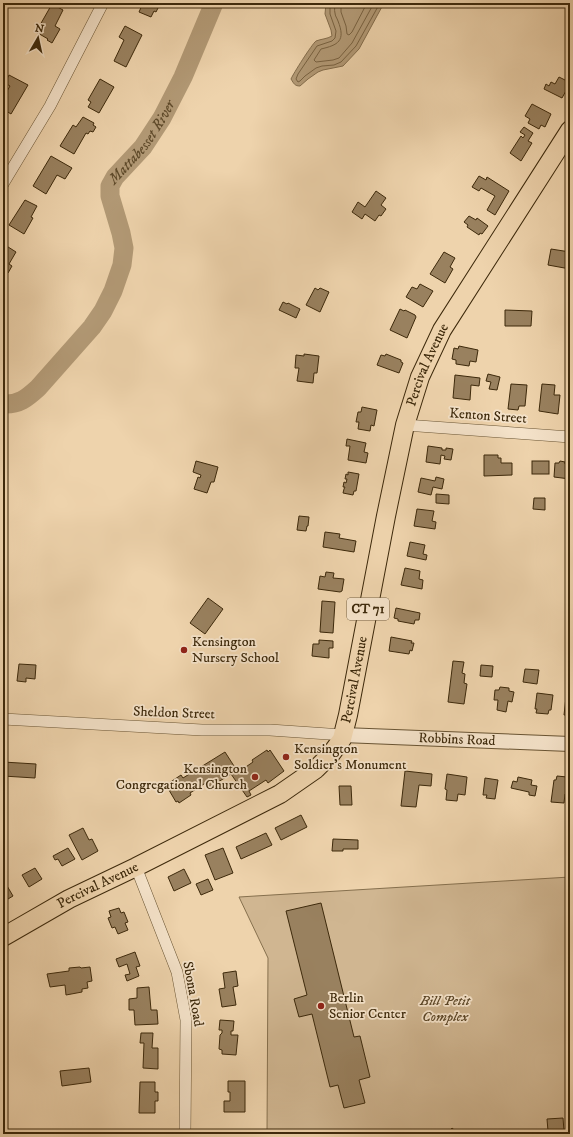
<svg xmlns="http://www.w3.org/2000/svg" width="573" height="1137" font-family="'IM FELL DW Pica',serif">
	<rect width="100%" height="100%" fill="#eed3ac"/>
	<filter id="stains"><feTurbulence type="fractalNoise" baseFrequency=".005" numOctaves="4"/><feColorMatrix values="0 0 0 0 .2 0 0 0 0 .09 0 0 0 0 .02 0 0 0 .5 -.17"/></filter>
	<radialGradient id="worn" r=".72"><stop offset=".6" stop-color="#630" stop-opacity="0"/><stop offset="1" stop-color="#630" stop-opacity=".3"/></radialGradient>
	<polygon fill="#d0b691" stroke="#86704e" points="570,877 570,1134 267,1134 268,958 239,897"/>
	<path fill="#b29975" stroke="#836c4b" d="M 326,3 L 384,3 L 359,49 L 343,66 L 323,70 L 318,72 L 308,79 L 300,86 C 295,86 294,84 291,79 C 293,74 312,44 316,41 C 321,39 327,39 332,36 L 331,30 L 325,14 Z"/>
	<g fill="none" stroke-linecap="round" stroke-linejoin="round">
		<g stroke="#786140" stroke-width="1">
			<polyline points="330,3 330,14 336,31 335,38 332,41 317,46 298,74 296,79 298,82 300,81 305,76 316,68 322,66 334,65 341,62 356,46 380,3"/>
			<path d="M 335,3 C 335,6 334,10 335,13 C 335,16 337,18 338,21 C 346,41 338,45 321,49 L 314,60 L 316,62 L 333,60 L 339,58 L 352,43 L 374,3"/>
			<polyline points="341,3 341,12 346,26 347,34 349,35 352,32 367,3"/>
		</g>
		<path stroke="#b29975" stroke-width="19" id="s1" d="M 3,404 C 19,405 27,398 38,388 L 92,327 L 103,311 L 113,291 L 122,265 L 124,248 L 121,233 L 110,196 L 110,186 L 115,177 L 143,147 L 162,118 L 183,77 L 214,3"/>
	</g>
	<g fill="#99815f" stroke="#3d290b">
		<polygon points="143,3 153,3 159,6 156,12 154,11 151,17 139,12"/>
		<polygon points="52,4 63,10 55,26 60,29 52,43 47,40 48,39 36,32"/>
		<polygon points="125,26 142,35 126,67 114,61 124,40 119,37"/>
		<polygon points="9,75 28,85 11,114 3,109 3,98 10,86 5,83"/>
		<polygon points="559,77 569,82 566,88 567,89 562,98 544,89 546,84 549,86 551,82 555,84"/>
		<polygon points="100,79 114,87 99,113 88,107 91,102 88,100"/>
		<polygon points="532,104 551,114 545,127 541,125 539,129 528,123 530,119 525,116"/>
		<polygon points="83,117 94,123 93,125 96,127 93,132 90,131 88,134 86,133 74,154 60,146 73,125 76,127"/>
		<polygon points="524,127 533,133 528,141 532,143 521,161 510,153 521,136 523,138 525,135 520,132"/>
		<polygon points="51,156 72,168 65,179 57,175 46,194 33,186"/>
		<polygon points="479,176 486,180 487,177 509,191 495,215 487,210 495,196 481,188 479,191 472,187"/>
		<polygon points="376,191 386,198 381,205 386,209 381,216 379,215 375,221 365,214 362,219 352,212 358,202 365,207"/>
		<polygon points="25,200 37,206 31,217 33,218 24,234 9,225"/>
		<polygon points="469,216 476,220 477,218 488,226 482,234 480,233 479,235 467,227 468,225 464,222"/>
		<polygon points="5,245 16,252 9,264 12,266 8,273 3,270 3,248"/>
		<polygon points="551,249 570,252 570,269 548,265"/>
		<polygon points="444,252 455,258 450,267 453,269 445,283 430,274"/>
		<polygon points="420,284 433,291 423,307 406,297 412,287 417,289"/>
		<polygon points="315,288 318,290 320,288 329,292 320,312 306,305"/>
		<polygon points="283,302 287,304 288,303 300,309 296,318 279,310"/>
		<polygon points="400,309 404,311 405,310 415,315 416,317 407,338 390,330"/>
		<polygon points="505,310 532,311 531,326 505,326"/>
		<polygon points="459,346 478,350 476,362 470,361 469,366 456,364 456,360 452,359 454,348 458,349"/>
		<polygon points="304,354 319,356 317,373 314,373 313,383 297,381 299,368 295,368 296,355 304,356"/>
		<polygon points="386,354 401,360 401,362 403,363 399,373 377,365 381,355 385,356"/>
		<polygon points="488,374 500,377 497,390 489,389 491,382 486,381"/>
		<polygon points="455,375 480,378 479,386 471,385 470,400 453,398"/>
		<polygon points="511,384 527,385 525,406 519,406 518,410 508,409"/>
		<polygon points="542,384 555,385 554,395 560,395 558,414 539,411"/>
		<polygon points="362,407 377,410 374,426 371,425 370,431 358,429 359,422 356,422 358,412 361,412"/>
		<polygon points="347,439 366,443 364,452 368,453 366,463 348,460 350,446 346,446"/>
		<polygon points="428,446 442,448 442,450 446,450 446,448 453,449 451,460 444,459 445,456 441,455 440,464 426,462"/>
		<polygon points="484,455 498,455 498,458 501,458 501,463 512,463 512,475 484,476"/>
		<polygon points="196,461 218,467 214,482 211,482 207,493 194,489 198,477 200,478 201,475 193,472"/>
		<rect x="532" y="461" width="17" height="13"/>
		<polygon points="560,461 565,462 565,464 570,464 570,479 554,477 555,463 559,463"/>
		<polygon points="348,472 359,474 356,491 354,491 353,495 343,493 344,489 345,487 343,487 344,482 346,483 347,479 345,479 346,474 348,475"/>
		<polygon points="436,477 444,479 442,489 433,487 431,495 418,492 421,478 435,481"/>
		<polygon points="436,494 449,495 449,504 436,503"/>
		<polygon points="534,498 545,498 545,510 533,509"/>
		<polygon points="417,509 434,511 432,521 436,522 435,529 414,526"/>
		<polygon points="299,516 309,517 308,526 307,526 306,531 297,530"/>
		<polygon points="325,532 340,534 339,538 356,541 354,552 323,547"/>
		<polygon points="410,542 425,545 423,554 427,555 426,560 407,556"/>
		<polygon points="405,568 420,571 419,579 423,580 422,589 401,585"/>
		<polygon points="326,572 334,573 333,578 344,579 342,591 340,592 318,589 320,576 325,577"/>
		<polygon points="208,598 223,609 205,634 190,623"/>
		<polygon points="322,601 335,602 333,633 320,632"/>
		<polygon points="396,608 420,613 419,620 415,620 414,624 398,621 398,619 394,618"/>
		<polygon points="391,637 412,641 411,643 414,643 412,651 410,650 409,654 389,651"/>
		<polygon points="319,640 333,641 333,648 329,648 329,658 312,656 313,644 319,644"/>
		<polygon points="453,661 464,662 462,673 465,674 464,683 467,684 464,704 448,702"/>
		<polygon points="19,664 36,665 35,679 26,678 26,682 17,681"/>
		<polygon points="481,665 493,666 492,677 480,676"/>
		<polygon points="525,669 539,670 537,684 523,682"/>
		<polygon points="500,687 509,688 509,691 514,692 512,702 508,701 506,712 497,710 498,700 494,700 495,690 499,690"/>
		<polygon points="537,693 553,695 551,710 549,710 548,714 536,713 537,709 535,709"/>
		<polygon points="566,697 570,698 570,715 564,715"/>
		<polygon points="267,750 268,752 270,750 284,771 268,783 266,780 249,791 251,795 247,797 231,774 210,787 207,782 190,793 191,795 179,803 178,801 176,802 166,785 181,775 183,778 225,752 234,766 233,767 237,773 253,762 252,760"/>
		<polygon points="3,762 36,764 35,778 3,776"/>
		<polygon points="405,771 432,774 431,786 419,785 416,807 401,806"/>
		<polygon points="447,774 467,777 465,795 458,794 457,801 446,800 447,790 445,789"/>
		<polygon points="557,776 567,777 567,782 570,782 570,795 565,794 564,803 551,802 554,780 556,780"/>
		<polygon points="518,777 532,780 531,785 537,786 535,796 529,795 529,792 511,788 513,781 517,782"/>
		<polygon points="485,778 498,780 495,799 486,798 487,795 483,795"/>
		<polygon points="339,786 351,786 352,805 340,805"/>
		<polygon points="301,815 307,827 281,840 275,828"/>
		<polygon points="83,828 89,840 92,839 98,851 82,860 69,835"/>
		<polygon points="266,833 272,845 241,859 236,847"/>
		<polygon points="333,839 358,840 358,849 343,849 343,851 332,851"/>
		<polygon points="68,848 75,859 62,866 58,859 55,860 53,856"/>
		<polygon points="223,848 233,873 215,880 205,855"/>
		<polygon points="35,868 42,879 29,887 22,875"/>
		<polygon points="184,869 191,883 174,891 168,877"/>
		<polygon points="3,879 13,896 3,902"/>
		<polygon points="208,879 213,890 201,895 196,884"/>
		<polygon points="321,903 354,1037 360,1036 370,1077 359,1080 365,1103 344,1108 338,1085 330,1087 312,1014 299,1017 294,999 307,995 286,911"/>
		<polygon points="119,908 121,913 124,912 128,922 125,923 128,930 118,934 115,927 112,928 108,918 111,917 109,911"/>
		<polygon points="135,952 140,966 136,967 139,976 127,981 125,975 130,974 127,964 119,967 116,959"/>
		<polygon points="80,967 81,968 90,967 92,981 87,982 88,988 82,989 82,992 66,995 65,985 50,987 47,974 69,971 69,968"/>
		<polygon points="236,971 238,986 233,987 236,1005 222,1007 219,989 225,988 223,973"/>
		<polygon points="149,987 151,1010 157,1010 158,1024 135,1025 134,1010 129,1010 129,999 137,998 137,988"/>
		<polygon points="220,1020 234,1021 233,1031 231,1031 231,1035 238,1035 236,1055 222,1054 222,1050 219,1049 220,1035 222,1033 222,1030 219,1030"/>
		<polygon points="141,1033 153,1033 152,1048 158,1048 158,1069 143,1068 144,1043 140,1043"/>
		<polygon points="89,1068 91,1082 62,1086 60,1071"/>
		<polygon points="228,1081 245,1081 245,1112 224,1112 224,1101 230,1101 230,1092 228,1092"/>
		<polygon points="140,1082 155,1082 155,1092 158,1092 158,1101 155,1101 155,1113 139,1113"/>
		<polygon points="563,1118 564,1131 548,1131 547,1119"/>
		<polygon points="452,1128 459,1134 447,1134"/>
	</g>
	<g fill="none" stroke-linecap="round" stroke-linejoin="round">
		<defs>
			<g id="minor">
				<polyline points="3,184 50,106 103,3"/>
				<polyline points="405,425 570,437"/>
				<polyline points="3,719 202,730 270,730 343,735"/>
				<polyline points="136,867 177,972 186,1020 185,1134"/>
			</g>
			<g id="tertiary">
				<path id="s2" d="M 343,735 L 570,744"/>
			</g>
			<g id="primary">
				<path id="s3" d="M 3,937 L 69,899 L 136,867 L 280,794 L 316,769 L 331,754 L 342,739 L 348,715 L 386,516 L 405,425 L 420,377 L 442,330 L 570,130"/>
			</g>
		</defs>
		<use href="#minor" stroke="#695433" stroke-width="12"/>
		<use href="#tertiary" stroke="#695433" stroke-width="16"/>
		<use href="#primary" stroke="#3d290b" stroke-width="20"/>
		<use href="#minor" stroke="#f4e2c9" stroke-width="11"/>
		<use href="#tertiary" stroke="#f4e2c9" stroke-width="14"/>
		<use href="#primary" stroke="#eed3ac" stroke-width="18"/>
	</g>
	<g fill="#8f2418" stroke="#f4e2c9" stroke-width="1.5">
		<circle cx="184" cy="650" r="4"/>
		<circle cx="286" cy="757" r="4"/>
		<circle cx="255" cy="777" r="4"/>
		<circle cx="321" cy="1006" r="4"/>
	</g>
	<g text-anchor="middle" dominant-baseline="central" stroke-width="3.5" stroke-linejoin="round" paint-order="stroke">
		<rect fill="#f4e2c9" stroke="#746044" stroke-width="1" x="347" y="598" width="42" height="22" rx="3"/>
		<g font-size="13" font-weight="bold" fill="#3d290b">
			<text x="368" y="609">CT 71</text>
		</g>
		<g font-size="14" fill="#3d290b" stroke="#f4e2c9">
			<text stroke="none"><textPath href="#s3" startOffset="780">Percival Avenue</textPath></text>
			<text transform="translate(488 416) rotate(4)">Kenton Street</text>
			<text stroke="none"><textPath href="#s3" startOffset="456">Percival Avenue</textPath></text>
			<text transform="translate(174 713) rotate(2)">Sheldon Street</text>
			<text stroke="none"><textPath href="#s2" startOffset="114">Robbins Road</textPath></text>
			<text stroke="none"><textPath href="#s3" startOffset="108">Percival Avenue</textPath></text>
			<text transform="translate(193 994) rotate(80)">Sbona Road</text>
		</g>
		<g font-size="14" fill="#3d290b" stroke="#f4e2c9" text-anchor="start">
			<text x="192" y="642">Kensington<tspan x="192" dy="16">Nursery School</tspan></text>
			<text x="294" y="749">Kensington<tspan x="294" dy="16">Soldier's Monument</tspan></text>
			<text x="247" y="769" text-anchor="end">Kensington<tspan x="247" dy="16">Congregational Church</tspan></text>
			<text x="329" y="998">Berlin<tspan x="329" dy="16">Senior Center</tspan></text>
		</g>
		<g font-size="14" font-style="italic" fill="#5a4526" stroke="#f4e2c9">
			<text x="445" y="1001">Bill Petit<tspan x="445" dy="16">Complex</tspan></text>
		</g>
		<g font-size="15" font-style="italic" fill="#604b2b" stroke="#f4e2c9">
			<text stroke="none"><textPath href="#s1" startOffset="326">Mattabesset River</textPath></text>
		</g>
	</g>
	<rect width="573" height="1137" fill="none" stroke="#eed3ac" stroke-width="16"/>
	<rect x="4" y="4" width="565" height="1129" fill="none" stroke="#3d290b" stroke-width="2"/>
	<rect x="8" y="8" width="557" height="1121" fill="none" stroke="#3d290b"/>
	<g transform="translate(38 38) rotate(9)" stroke="#f4e2c9" stroke-width="3" paint-order="stroke">
	<path d="M0-3L7 15L0 10L-7 15Z" fill="#3d290b"/>
	<text y="-6" font-size="11" font-weight="bold" text-anchor="middle" fill="#3d290b">N</text>
	</g>
	<rect width="100%" height="100%" filter="url(#stains)"/>
	<rect width="100%" height="100%" fill="url(#worn)"/>
</svg>
